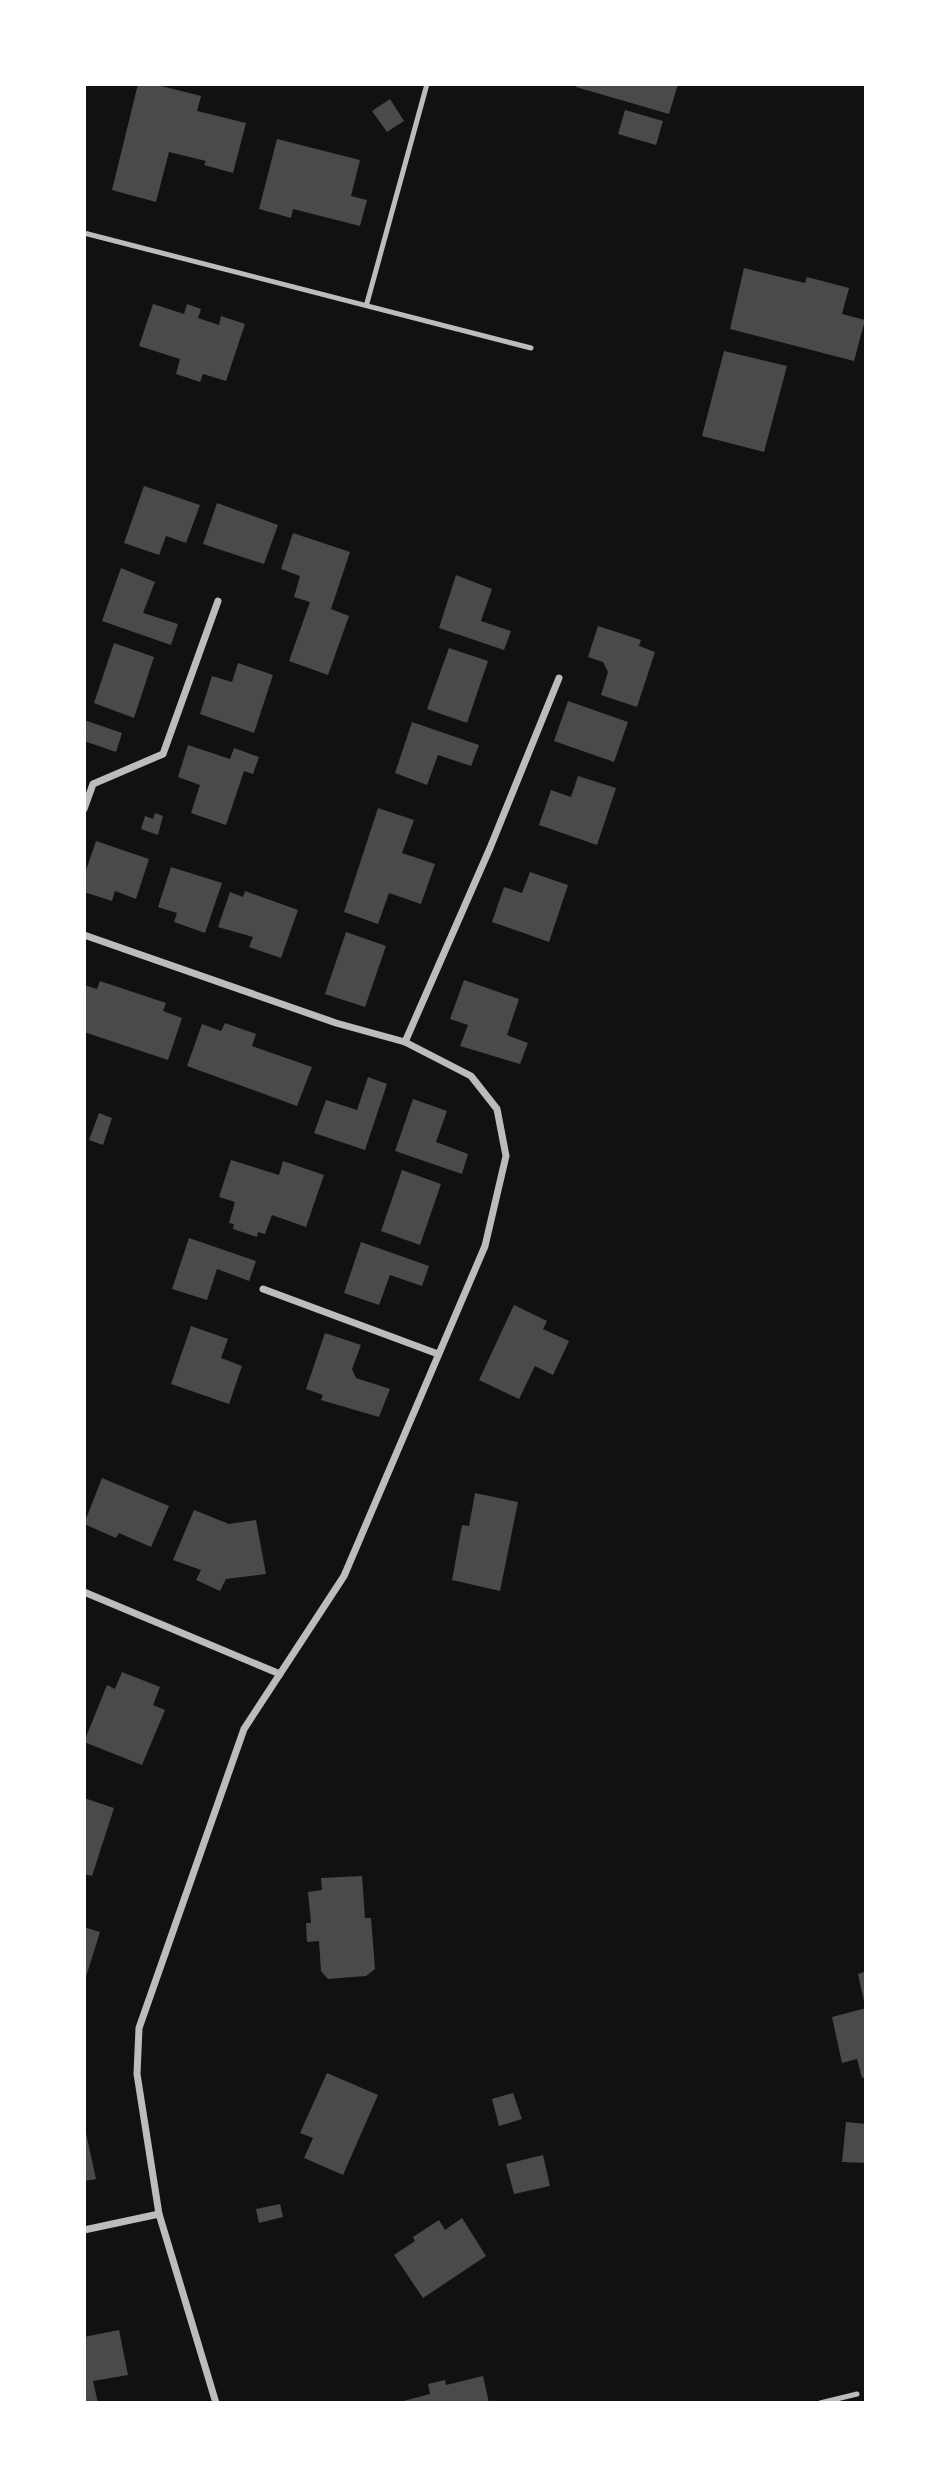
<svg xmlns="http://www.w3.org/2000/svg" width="950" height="2487" font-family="'DM Sans',sans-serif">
	<rect width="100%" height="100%" fill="#111"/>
	<g fill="#4a4a4a">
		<polygon points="138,84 153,84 201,96 197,111 246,123 233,173 204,165 206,161 169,152 156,202 112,190"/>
		<polygon points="577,84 678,84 669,114 576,87"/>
		<polygon points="390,99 404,121 387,132 372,111"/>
		<polygon points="625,110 663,121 656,145 618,134"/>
		<polygon points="277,139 360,160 351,196 367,200 360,226 293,209 291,218 259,209"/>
		<polygon points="744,268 805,283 807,277 849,288 842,314 865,320 854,361 730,329"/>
		<polygon points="153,304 184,314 187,304 201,309 198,318 219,325 221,316 245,324 226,381 203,374 200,382 176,374 180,359 139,346"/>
		<polygon points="724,351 787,366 764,452 702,436"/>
		<polygon points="144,486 200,505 186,543 166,536 159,555 124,543"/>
		<polygon points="217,503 278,525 264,564 203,544"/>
		<polygon points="293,533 350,552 331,609 349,616 328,675 289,661 310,602 294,597 300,576 281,569"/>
		<polygon points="121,568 155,582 143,613 178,624 171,645 102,621"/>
		<polygon points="456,575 492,589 481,621 511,631 504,650 439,628"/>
		<polygon points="598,626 641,640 639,646 655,652 637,707 601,695 608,672 603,662 588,657"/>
		<polygon points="114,643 154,657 134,718 94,703"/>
		<polygon points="449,648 488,661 467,723 427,709"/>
		<polygon points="238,663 273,675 254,733 200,714 212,676 232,682"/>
		<polygon points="568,701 628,722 614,762 554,741"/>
		<polygon points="84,720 122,733 116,752 84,741"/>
		<polygon points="412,722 479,745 471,766 438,755 427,785 395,773"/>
		<polygon points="188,745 230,759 234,748 259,757 253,774 244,771 226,825 191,813 200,785 178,777"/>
		<polygon points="578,776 616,788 597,845 539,825 551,790 571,797"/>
		<polygon points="378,808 414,820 402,853 435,864 421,904 389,893 378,924 344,912"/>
		<polygon points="155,813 163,816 158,835 141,829 145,816 153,819"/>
		<polygon points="96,841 149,859 136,899 115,891 112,901 84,892 84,876"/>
		<polygon points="171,867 222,883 205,933 174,922 177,913 158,907"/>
		<polygon points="530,872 568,885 549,942 492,922 504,887 522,893"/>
		<polygon points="245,891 298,910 281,958 249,947 253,937 218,927 230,892 243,897"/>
		<polygon points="346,932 386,946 365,1007 325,994"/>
		<polygon points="464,980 519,999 507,1035 528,1043 520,1064 460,1046 468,1025 450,1019"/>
		<polygon points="100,981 166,1003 163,1011 182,1018 168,1060 84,1032 84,985 97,989"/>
		<polygon points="225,1023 256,1034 252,1046 312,1067 297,1106 187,1066 202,1024 221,1031"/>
		<polygon points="368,1077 387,1084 365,1150 314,1133 326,1100 357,1110"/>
		<polygon points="413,1099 447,1111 436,1142 468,1154 462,1174 395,1151"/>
		<polygon points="99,1113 112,1118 103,1145 89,1140"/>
		<polygon points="231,1160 279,1175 283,1161 324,1175 306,1227 272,1215 265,1234 258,1232 257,1237 233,1229 234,1224 229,1223 235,1202 219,1197"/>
		<polygon points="402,1170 441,1184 420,1245 381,1231"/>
		<polygon points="189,1238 256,1261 249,1281 217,1269 207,1300 172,1289"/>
		<polygon points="361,1242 429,1266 422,1286 390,1275 379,1305 344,1293"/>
		<polygon points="514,1305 547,1321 543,1329 569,1341 553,1375 535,1366 519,1399 479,1380"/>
		<polygon points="191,1326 228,1339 221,1358 242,1366 229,1404 171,1384"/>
		<polygon points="325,1333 361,1345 352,1369 356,1378 390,1389 379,1417 321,1400 323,1395 306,1389"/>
		<polygon points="102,1478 169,1506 151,1547 119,1533 116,1538 84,1524"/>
		<polygon points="475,1493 518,1502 500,1591 452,1580 462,1525 469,1526"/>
		<polygon points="194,1510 229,1524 256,1520 266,1574 226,1579 220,1591 196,1580 201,1570 173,1560"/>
		<polygon points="122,1672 160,1687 153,1705 165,1710 142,1765 84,1742 107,1685 115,1689"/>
		<polygon points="84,1798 114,1808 92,1876 84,1874"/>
		<polygon points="362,1876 365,1918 371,1918 375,1969 366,1976 328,1979 321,1971 319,1941 307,1942 306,1923 311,1923 308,1892 322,1890 321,1878"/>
		<polygon points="84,1927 100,1932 85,1980 84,1980"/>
		<polygon points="866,1971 866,2006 865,2006 858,1974"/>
		<polygon points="866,2008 866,2077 862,2078 857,2059 842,2063 832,2017"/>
		<polygon points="327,2073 378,2095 343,2175 304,2158 313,2138 300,2133"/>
		<polygon points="513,2093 522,2119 499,2126 492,2099"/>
		<polygon points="846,2122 866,2124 866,2163 842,2162"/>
		<polygon points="84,2124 96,2179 84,2181"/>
		<polygon points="543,2155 550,2186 514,2194 506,2164"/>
		<polygon points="280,2204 283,2217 259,2223 256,2209"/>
		<polygon points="462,2218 486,2256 423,2298 394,2255 415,2241 413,2237 439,2220 445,2230"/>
		<polygon points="119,2330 128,2375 93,2381 98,2403 84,2403 84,2337"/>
		<polygon points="483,2376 489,2403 396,2403 430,2394 428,2384 445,2380 446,2385"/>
	</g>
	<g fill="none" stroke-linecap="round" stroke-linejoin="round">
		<g stroke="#bcbcbc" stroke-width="5">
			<polyline points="84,233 531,348"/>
			<polyline points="367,303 427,84"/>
			<polyline points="820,2403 857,2394"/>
		</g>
		<g stroke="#bcbcbc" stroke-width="7">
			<polyline points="84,809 93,784 163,754 218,601"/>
			<polyline points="84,935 336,1023 405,1042 471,1076 497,1109 506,1156 485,1246 344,1576 244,1729 139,2028 137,2074 159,2214 216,2403"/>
			<polyline points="405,1042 490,848 559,678"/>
			<polyline points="263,1289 438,1354"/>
			<polyline points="84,1592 280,1674"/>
			<polyline points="84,2230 159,2214"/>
		</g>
	</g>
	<rect width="950" height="2487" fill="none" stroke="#ffffff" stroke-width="172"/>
</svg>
